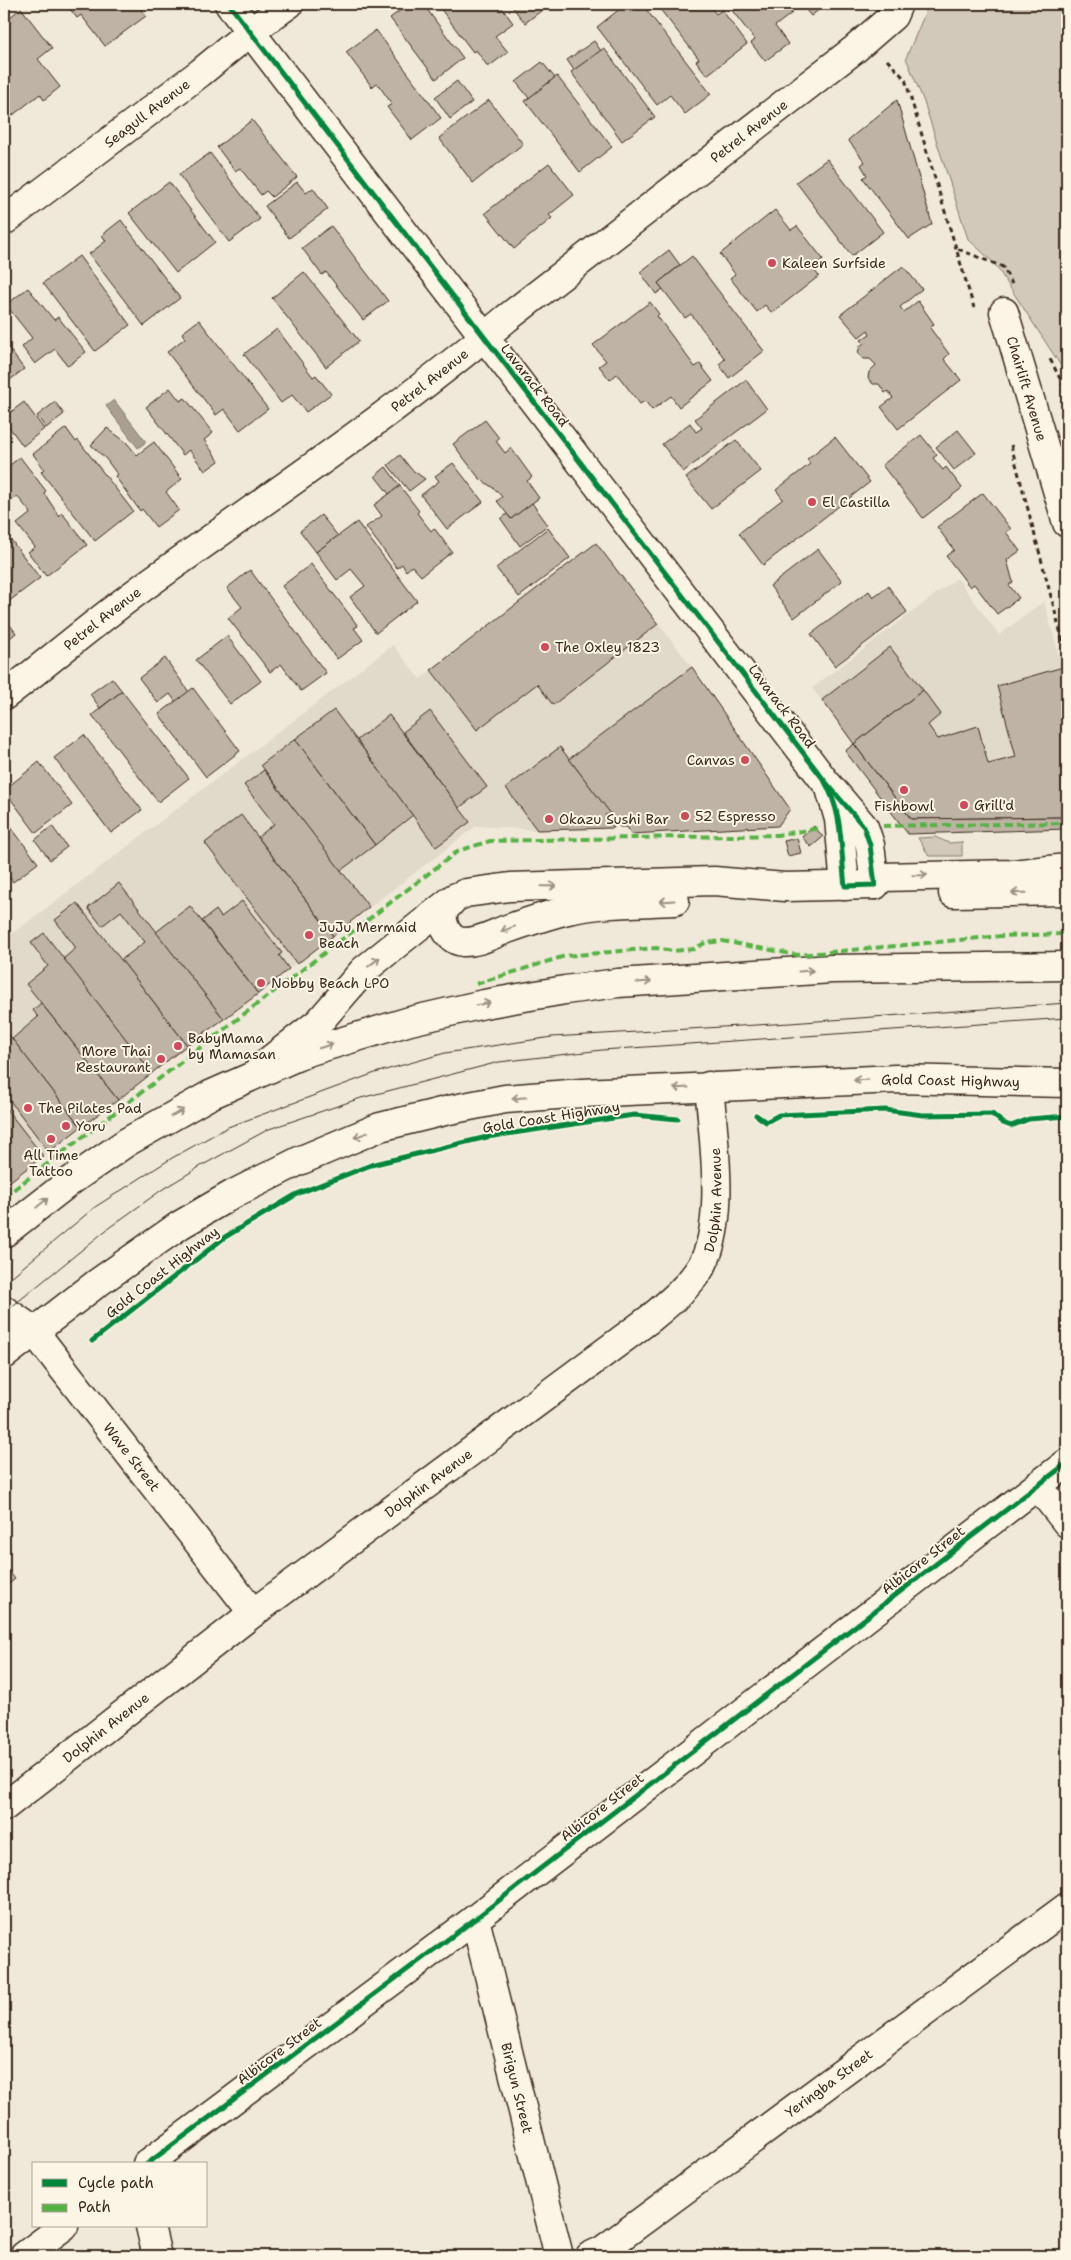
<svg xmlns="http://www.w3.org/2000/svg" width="1071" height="2260" font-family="'Shantell Sans',sans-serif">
	<rect width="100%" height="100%" fill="#f0e9d9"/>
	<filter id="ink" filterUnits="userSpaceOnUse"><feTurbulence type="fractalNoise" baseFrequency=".02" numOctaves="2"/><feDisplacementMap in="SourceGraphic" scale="10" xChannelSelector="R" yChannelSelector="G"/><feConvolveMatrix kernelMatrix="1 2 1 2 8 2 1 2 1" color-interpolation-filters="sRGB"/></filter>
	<g filter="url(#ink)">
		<g fill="#e1d9c9">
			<polygon points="596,543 692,667 790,809 618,824 614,828 537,830 476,826 4,1186 4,940 393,645 420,679"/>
			<polygon points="957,578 999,635 1044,601 1067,684 1067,817 911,819 812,688"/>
		</g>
		<g fill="#d2c9ba" stroke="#867a6c">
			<polygon points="929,4 1067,4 1067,375 994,263 968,239 924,102 906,58"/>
			<polygon points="935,837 949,843 962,842 962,856 929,856 918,838"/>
		</g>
		<polygon fill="#aaa091" stroke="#7e7163" points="114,400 146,442 138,448 106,406"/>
		<g fill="#beb3a4" stroke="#3b2a1e">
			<polygon points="66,4 137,4 146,16 105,46 81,15 77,18"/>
			<polygon points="409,4 423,4 463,58 436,79 390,18"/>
			<polygon points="437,4 499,4 513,23 495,36 508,52 488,67 476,50 473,52"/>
			<polygon points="510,4 550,4 525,23"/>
			<polygon points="626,4 642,4 711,94 685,114 670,95 657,105 597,27"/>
			<polygon points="656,4 708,4 716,14 722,10 747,44 707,75 696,61 699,59"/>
			<polygon points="727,4 785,4 792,13 775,26 788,44 765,61 751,43 755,40"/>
			<polygon points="801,4 826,4 811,16"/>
			<polygon points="21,8 52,48 38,59 60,87 44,100 40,94 4,122 4,11 9,18"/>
			<polygon points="376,30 441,118 412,140 387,107 392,104 377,83 372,87 346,52"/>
			<polygon points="594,41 601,51 574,70 567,60"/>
			<polygon points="604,48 655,117 622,141 571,72"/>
			<polygon points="542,62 555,78 529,98 516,82"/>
			<polygon points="557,76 612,147 580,172 525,101"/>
			<polygon points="457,81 472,102 450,119 435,97"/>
			<polygon points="489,100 523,144 473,183 439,138"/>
			<polygon points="897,100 932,224 909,239 863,178 867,175 861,165 865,162 848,140"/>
			<polygon points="252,120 297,177 272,197 266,191 261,195 240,168 235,171 217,147"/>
			<polygon points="210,153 260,219 229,242 179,175"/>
			<polygon points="827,159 883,232 852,256 796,182"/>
			<polygon points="549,163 574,195 549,215 552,218 514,249 485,213"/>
			<polygon points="169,182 215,242 176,273 129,213"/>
			<polygon points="297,182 306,193 313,188 328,209 289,238 265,206"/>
			<polygon points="775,210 791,230 797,226 823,259 812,268 819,276 772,313 765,305 757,312 730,278 735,274 720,254"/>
			<polygon points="121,220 180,298 144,326 89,254 106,241 102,235"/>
			<polygon points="331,226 388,301 363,320 326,272 322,275 302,248"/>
			<polygon points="669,250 680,265 658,283 663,289 656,294 640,272"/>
			<polygon points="79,256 130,325 95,351 43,283"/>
			<polygon points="692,256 764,351 729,378 719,364 725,359 691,314 685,318 658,283"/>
			<polygon points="903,266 922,289 900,307 904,312 918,301 934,324 930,328 949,354 944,359 961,380 898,429 881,407 893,398 888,391 885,393 879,384 873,384 868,378 869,372 876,365 870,359 863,359 858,353 860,346 864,343 861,340 870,334 868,330 859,337 840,315"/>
			<polygon points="304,272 359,341 326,367 272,298"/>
			<polygon points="28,288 54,320 58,317 86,352 68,366 55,349 35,364 22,347 32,338 6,305"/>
			<polygon points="650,302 659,314 657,316 695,367 700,364 713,381 679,407 671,396 652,410 645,401 640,404 617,374 610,380 599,366 606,361 593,345"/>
			<polygon points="199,320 268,409 240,430 224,409 216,415 167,352 185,338 182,333"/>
			<polygon points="277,329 313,377 316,375 331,394 306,412 292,395 281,403 244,354"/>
			<polygon points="4,342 24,369 10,380 4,372"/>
			<polygon points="746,380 767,409 683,472 662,444 690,423 696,432 702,428 695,419"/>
			<polygon points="170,388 180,401 185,398 213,433 204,440 219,461 205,471 189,450 183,455 146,407"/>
			<polygon points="24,402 44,429 23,446 4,420 4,417"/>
			<polygon points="55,402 64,414 46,428 37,416"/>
			<polygon points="485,420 499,438 496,441 505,453 511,448 532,477 527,481 539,498 511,519 497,501 502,497 496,490 479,478 453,444"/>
			<polygon points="66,428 76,442 78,440 133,511 95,541 41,472 44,469 33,454"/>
			<polygon points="107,428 126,442 137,455 154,442 182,479 166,492 179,510 156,527 142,509 140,511 115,476 117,474 106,459 91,445"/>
			<polygon points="958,430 976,453 954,470 936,447"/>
			<polygon points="921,435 937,455 933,458 943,470 946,467 962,488 923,518 882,465"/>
			<polygon points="835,437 870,482 763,565 739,533 783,499 776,490 810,464 807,459"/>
			<polygon points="736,440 761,471 711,509 686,478"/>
			<polygon points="400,455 411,469 425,479 409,491 388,465"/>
			<polygon points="20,457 46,491 44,493 59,516 62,513 87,545 46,576 28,552 35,547 17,524 31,513 17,496 12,500 4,488 4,470"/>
			<polygon points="453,463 483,502 447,529 421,495 439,481 435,476"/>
			<polygon points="386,467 400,486 389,494 375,476"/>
			<polygon points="400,486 419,511 417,513 431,531 434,528 452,552 421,576 412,566 406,571 402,564 397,568 366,527 382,516 374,505"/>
			<polygon points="983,493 1011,529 1006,532 1020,551 1007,560 1013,582 1009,585 1019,598 997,614 974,584 970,587 946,556 954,550 937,527"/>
			<polygon points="532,503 548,525 520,546 501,519 507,514 511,519"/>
			<polygon points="321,515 338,536 316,552 300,531"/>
			<polygon points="357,522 417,601 376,633 350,597 365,586 351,569 337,580 316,552"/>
			<polygon points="548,528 570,558 519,597 496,568"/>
			<polygon points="11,540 40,578 4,605 4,546"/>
			<polygon points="596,543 658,624 553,705 537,684 477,730 431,670"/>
			<polygon points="818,549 842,581 794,618 770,586"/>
			<polygon points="311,564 358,626 354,628 363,640 337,659 282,586"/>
			<polygon points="250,570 326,673 301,691 281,664 270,672 228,618 242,607 227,588"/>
			<polygon points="888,586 907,612 835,666 811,634 869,591 873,597"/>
			<polygon points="4,617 16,633 4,643"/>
			<polygon points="227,636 261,681 230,704 196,660"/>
			<polygon points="890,647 923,690 854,744 822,700"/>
			<polygon points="165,658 189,692 176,702 170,694 158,703 139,678"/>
			<polygon points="1067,666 1067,684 1063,667"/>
			<polygon points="692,667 790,809 778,826 631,834 627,827 620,827 569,759"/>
			<polygon points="1063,667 1067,684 1067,817 911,819 854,744 923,690 941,714 928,725 938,739 978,726 988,764 1016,757 997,686"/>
			<polygon points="112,678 122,691 100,708 90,694"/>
			<polygon points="193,688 240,751 206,777 159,714"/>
			<polygon points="122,691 189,778 158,802 92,715"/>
			<polygon points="334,710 413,815 375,845 295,739"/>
			<polygon points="430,711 487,787 459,808 403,732"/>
			<polygon points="389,715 470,822 436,847 357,740"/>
			<polygon points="84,735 142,810 111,833 54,758"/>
			<polygon points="295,739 375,845 340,871 261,765"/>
			<polygon points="854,744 911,819 1067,817 1067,829 908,834 845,751"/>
			<polygon points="560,747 611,814 605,815 614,828 537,830 506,788"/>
			<polygon points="39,762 72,805 36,833 4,790"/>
			<polygon points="264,770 369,907 333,936 258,837 274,824 244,785"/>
			<polygon points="241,815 333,936 297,964 205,843"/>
			<polygon points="4,818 38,863 13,882 10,878 4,883"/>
			<polygon points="52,826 67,847 50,860 35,840"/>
			<polygon points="814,826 823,837 811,847 802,837"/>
			<polygon points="797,838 801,853 788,856 784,841"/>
			<polygon points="119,883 224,1019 187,1045 121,960 145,942 121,911 102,926 88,908"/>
			<polygon points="242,901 282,953 279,955 289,969 258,994 202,921 216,910 221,917"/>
			<polygon points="77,903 187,1045 152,1073 63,959 76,948 55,920"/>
			<polygon points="190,906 258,994 224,1019 156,932"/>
			<polygon points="44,933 152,1073 118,1100 26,984 48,966 31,943"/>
			<polygon points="41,1003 118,1100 81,1127 12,1039 38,1017 33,1010"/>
			<polygon points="6,1031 81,1127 49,1152 4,1093 4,1033"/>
			<polygon points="4,1106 43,1156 4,1186"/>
			<polygon points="4,1565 15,1579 4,1588"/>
		</g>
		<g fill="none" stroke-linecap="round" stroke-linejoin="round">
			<defs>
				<g id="minor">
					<polyline points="229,4 824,780 864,827 870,845 875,885"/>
					<path id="s1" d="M 4,221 L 200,73 L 250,32 L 289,4"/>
					<path id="s2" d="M 1004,312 L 1067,523"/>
					<path id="s3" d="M 4,696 C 57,655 108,611 163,573 C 280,489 397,411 507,318 L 855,49 L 893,16 L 898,4"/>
					<polyline points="831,792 839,819 845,886"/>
					<polyline points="953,893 1067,891"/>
					<path d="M 451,902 L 443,911 C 441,925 448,940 463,942 C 478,943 493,934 507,929 C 527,922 548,915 568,910 C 603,902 640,903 675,901"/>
					<polyline points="261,1067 319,1022 364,970 454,898 466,893 510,887 714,881 785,887 875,885 882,877 1013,874 1067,868"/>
					<path id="s4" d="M 4,1310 L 33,1330 L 253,1613"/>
					<polyline points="1038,1486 1067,1523"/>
					<path id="s5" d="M 4,1807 L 253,1613 L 651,1318 C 669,1303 686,1289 699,1270 C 728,1228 713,1136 709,1086"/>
					<path id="s6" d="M 475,1919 L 559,2256"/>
					<polyline points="147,2164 475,1919 1067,1463"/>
					<polyline points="150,2226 157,2256"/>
					<polyline points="24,2256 64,2226"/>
					<path id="s7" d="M 590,2256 L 603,2250 L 1067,1907"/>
				</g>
				<g id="highway">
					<polyline points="4,1233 72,1180 127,1142 210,1095 307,1052 410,1021 484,1004 565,990 618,983 832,969 1067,966"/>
					<path id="s8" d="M 4,1355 L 96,1284 L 180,1225 L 235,1193 L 299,1161 L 380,1127 L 449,1110 L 505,1099 L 582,1093 L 896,1079 L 1067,1083"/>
				</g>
			</defs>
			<use href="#minor" stroke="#3b2a1e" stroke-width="31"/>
			<use href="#highway" stroke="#3b2a1e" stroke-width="31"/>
			<g stroke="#3b2a1e" stroke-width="3" stroke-dasharray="5 4" stroke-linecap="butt">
				<polyline points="887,60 905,79 974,308"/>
				<polyline points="958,249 1003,267 1012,284"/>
				<polyline points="1050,359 1067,392"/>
				<polyline points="1011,445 1067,657"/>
			</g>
			<use href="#minor" stroke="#fcf5e5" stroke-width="28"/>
			<use href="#highway" stroke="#fcf5e5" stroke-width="28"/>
			<g stroke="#3b2a1e" stroke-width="1">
				<polyline points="4,1283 95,1207 172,1158 228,1127 375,1073 445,1053 552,1037 790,1023 1067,1003"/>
				<polyline points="4,1313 110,1227 163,1189 201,1166 269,1129 361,1098 499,1062 602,1050 1067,1018"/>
			</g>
			<g stroke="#57b245" stroke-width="4" stroke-dasharray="8 4" stroke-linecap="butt">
				<polyline points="883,826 1067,823"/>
				<polyline points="476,984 565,956 656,948 673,951 694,949 705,943 722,941 798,955 1002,936 1067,934"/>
				<polyline points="4,1197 458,851 490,841 777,835 820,828"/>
			</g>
			<defs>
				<g id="cycleway">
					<path d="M 229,4 L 824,780 L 864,827 L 870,845 L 875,885 L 845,886 C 840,847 844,815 824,780"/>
					<polyline points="756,1115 766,1122 779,1115 885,1110 923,1115 992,1114 1003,1123 1011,1126 1029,1119 1067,1116"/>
					<polyline points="92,1341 225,1237 297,1194 371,1165 487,1137 634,1115 678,1119"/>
					<polyline points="147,2164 475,1919 1067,1463"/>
				</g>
			</defs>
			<use href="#cycleway" stroke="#fcf5e5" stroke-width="8"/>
			<use href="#cycleway" stroke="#00873e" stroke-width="5"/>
		</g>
		<defs><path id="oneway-shaft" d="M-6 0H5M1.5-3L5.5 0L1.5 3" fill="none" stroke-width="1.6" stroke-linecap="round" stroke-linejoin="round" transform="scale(1.25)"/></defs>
		<g stroke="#9c9082">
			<use href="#oneway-shaft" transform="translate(920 875) rotate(-1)"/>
			<use href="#oneway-shaft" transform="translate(549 886) rotate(-1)"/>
			<use href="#oneway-shaft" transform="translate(1019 893) rotate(179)"/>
			<use href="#oneway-shaft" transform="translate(667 901) rotate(176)"/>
			<use href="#oneway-shaft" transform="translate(508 929) rotate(160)"/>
			<use href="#oneway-shaft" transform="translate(374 962) rotate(-38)"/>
			<use href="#oneway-shaft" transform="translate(806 971) rotate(-4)"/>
			<use href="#oneway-shaft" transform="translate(644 982) rotate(-4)"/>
			<use href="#oneway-shaft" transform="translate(483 1004) rotate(-12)"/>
			<use href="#oneway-shaft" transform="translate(326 1046) rotate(-17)"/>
			<use href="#oneway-shaft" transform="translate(861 1080) rotate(178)"/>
			<use href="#oneway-shaft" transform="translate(681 1088) rotate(177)"/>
			<use href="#oneway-shaft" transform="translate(519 1098) rotate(175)"/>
			<use href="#oneway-shaft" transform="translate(177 1113) rotate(-28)"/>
			<use href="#oneway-shaft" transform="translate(361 1135) rotate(159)"/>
			<use href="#oneway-shaft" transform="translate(42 1203) rotate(-39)"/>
		</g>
	</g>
	<g fill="#d1495b" stroke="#fcf5e5" stroke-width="2">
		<circle cx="772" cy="263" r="5"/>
		<circle cx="812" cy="502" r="5"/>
		<circle cx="545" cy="647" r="5"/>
		<circle cx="745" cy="760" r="5"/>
		<circle cx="904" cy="790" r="5"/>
		<circle cx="964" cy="805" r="5"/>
		<circle cx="685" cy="816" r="5"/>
		<circle cx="549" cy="819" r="5"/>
		<circle cx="309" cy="935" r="5"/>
		<circle cx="261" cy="983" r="5"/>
		<circle cx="178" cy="1046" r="5"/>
		<circle cx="161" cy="1059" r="5"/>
		<circle cx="28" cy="1108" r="5"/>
		<circle cx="66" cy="1126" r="5"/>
		<circle cx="51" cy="1139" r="5"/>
	</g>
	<g text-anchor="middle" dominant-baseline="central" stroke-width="4" stroke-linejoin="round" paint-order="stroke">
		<g font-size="14" fill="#3b2a1e" stroke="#fcf5e5">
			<text stroke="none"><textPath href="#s1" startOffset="179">Seagull Avenue</textPath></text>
			<text stroke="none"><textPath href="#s3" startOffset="935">Petrel Avenue</textPath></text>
			<text stroke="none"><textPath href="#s3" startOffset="530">Petrel Avenue</textPath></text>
			<text transform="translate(535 385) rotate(52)">Lavarack Road</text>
			<text stroke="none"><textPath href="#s2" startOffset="80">Chairlift Avenue</textPath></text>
			<text stroke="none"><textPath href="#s3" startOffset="125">Petrel Avenue</textPath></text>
			<text transform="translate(782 706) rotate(53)">Lavarack Road</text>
			<text stroke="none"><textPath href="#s8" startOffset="1016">Gold Coast Highway</textPath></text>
			<text transform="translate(551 1117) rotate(-9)">Gold Coast Highway</text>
			<text stroke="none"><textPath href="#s5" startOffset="952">Dolphin Avenue</textPath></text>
			<text transform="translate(162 1272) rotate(-38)">Gold Coast Highway</text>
			<text stroke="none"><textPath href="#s4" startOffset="196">Wave Street</textPath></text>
			<text stroke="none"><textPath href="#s5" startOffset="534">Dolphin Avenue</textPath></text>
			<text transform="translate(923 1560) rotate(-38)">Albicore Street</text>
			<text stroke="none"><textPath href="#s5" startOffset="129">Dolphin Avenue</textPath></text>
			<text transform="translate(602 1807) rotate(-38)">Albicore Street</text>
			<text transform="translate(279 2051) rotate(-37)">Albicore Street</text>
			<text stroke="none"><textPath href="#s7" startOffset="295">Yeringba Street</textPath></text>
			<text stroke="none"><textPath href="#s6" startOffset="174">Birigun Street</textPath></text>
		</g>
		<g font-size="14" fill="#3b2a1e" stroke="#fcf5e5" text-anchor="start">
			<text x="782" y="263">Kaleen Surfside</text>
			<text x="822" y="502">El Castilla</text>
			<text x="555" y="647">The Oxley 1823</text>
			<text x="735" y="760" text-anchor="end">Canvas</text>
			<text x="974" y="805">Grill'd</text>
			<text x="904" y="806" text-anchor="middle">Fishbowl</text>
			<text x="695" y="816">52 Espresso</text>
			<text x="559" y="819">Okazu Sushi Bar</text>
			<text x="319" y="927">JuJu Mermaid<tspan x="319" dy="16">Beach</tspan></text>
			<text x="271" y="983">Nobby Beach LPO</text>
			<text x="188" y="1038">BabyMama<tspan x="188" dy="16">by Mamasan</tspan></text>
			<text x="151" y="1051" text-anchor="end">More Thai<tspan x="151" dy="16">Restaurant</tspan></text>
			<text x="38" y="1108">The Pilates Pad</text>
			<text x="76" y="1126">Yoru</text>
			<text x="51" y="1155" text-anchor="middle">All Time<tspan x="51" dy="16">Tattoo</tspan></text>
		</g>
	</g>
	<rect width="1071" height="2260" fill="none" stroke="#fcf5e5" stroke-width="20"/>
	<rect x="10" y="10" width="1051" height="2240" fill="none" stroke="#3b2a1e" stroke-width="2" filter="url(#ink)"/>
	<rect x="32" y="2162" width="175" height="65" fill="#fcf5e5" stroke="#afa495"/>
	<rect x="42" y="2179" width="25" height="8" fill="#00873e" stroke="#afa495"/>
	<text x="78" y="2188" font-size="15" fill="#3b2a1e">Cycle path</text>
	<rect x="42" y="2204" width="25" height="8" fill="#57b245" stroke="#afa495"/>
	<text x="78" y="2212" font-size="15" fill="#3b2a1e">Path</text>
</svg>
